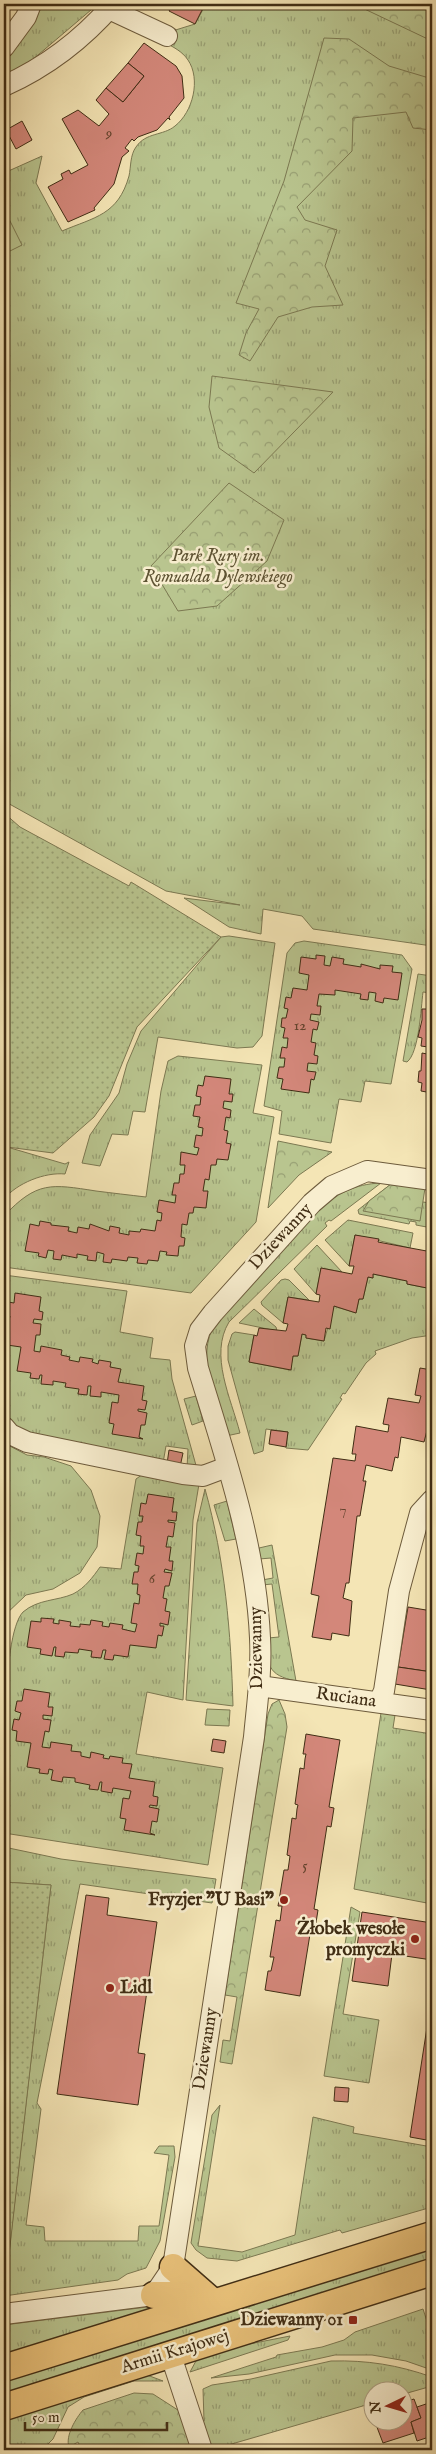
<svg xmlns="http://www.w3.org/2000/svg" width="436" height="2454" font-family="'IM FELL English',serif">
	<defs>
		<pattern id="grass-tufts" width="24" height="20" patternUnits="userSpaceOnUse" patternTransform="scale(1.25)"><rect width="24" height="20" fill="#b9c58f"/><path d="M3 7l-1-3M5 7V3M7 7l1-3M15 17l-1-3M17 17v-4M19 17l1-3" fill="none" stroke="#98a074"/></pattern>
		<pattern id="forest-crowns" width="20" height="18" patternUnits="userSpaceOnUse" patternTransform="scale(1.25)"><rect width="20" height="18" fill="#b9c58f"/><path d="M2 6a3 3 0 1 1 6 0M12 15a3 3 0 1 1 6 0" fill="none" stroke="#98a074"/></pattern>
		<pattern id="garden-dots" width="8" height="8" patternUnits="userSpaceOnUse" patternTransform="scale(1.25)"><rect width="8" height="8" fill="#b9c58f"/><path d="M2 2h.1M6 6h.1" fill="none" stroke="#98a074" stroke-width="1.8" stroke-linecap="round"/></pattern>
	</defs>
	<rect width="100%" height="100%" fill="#f4e5b5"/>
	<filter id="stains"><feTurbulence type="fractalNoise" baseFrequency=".004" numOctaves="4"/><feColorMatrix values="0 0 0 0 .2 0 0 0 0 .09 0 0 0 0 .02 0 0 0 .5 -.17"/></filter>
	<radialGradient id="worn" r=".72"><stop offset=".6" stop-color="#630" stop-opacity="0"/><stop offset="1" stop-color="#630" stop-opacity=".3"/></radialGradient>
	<g fill="url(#grass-tufts)" stroke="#7c7952">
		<polygon points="40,4 98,4 18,72 4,79 4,56 29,30"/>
		<path d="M 206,4 L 432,4 L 432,946 L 313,929 L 302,916 L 263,909 L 261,934 L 229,927 L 184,898 L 240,905 L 166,891 L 4,801 L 4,173 L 42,156 L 36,183 L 62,231 C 95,217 118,215 129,176 C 131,167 130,155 136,147 C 146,132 163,136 175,126 C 193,112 201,79 188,60 C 182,51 173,47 164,42 L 169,32 L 195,24 Z"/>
		<polygon points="229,936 275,943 262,1036 253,1047 237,1048 158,1037 145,1112 133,1111 128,1135 112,1134 100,1166 82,1163 90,1135 119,1093 127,1064 141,1031 221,937"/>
		<polygon points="304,941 402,955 412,969 391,1084 365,1081 361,1102 339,1099 331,1143 279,1134 282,1111 264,1106 287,953 295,943"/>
		<path d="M 418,974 L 432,976 L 432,993 L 423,992 C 421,1008 419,1053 407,1062 L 403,1061 Z"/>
		<path d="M 178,1056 L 262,1065 L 253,1113 L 274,1117 L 256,1222 L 191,1293 L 4,1267 L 4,1216 C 37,1181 51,1184 96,1191 C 112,1193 129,1195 146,1197 L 161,1091 L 168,1061 Z"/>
		<path d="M 7,1147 L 65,1164 L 69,1162 L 65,1174 C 45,1172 17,1183 4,1199 L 4,1152 Z"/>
		<path d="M 381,1183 L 331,1221 L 329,1220 L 325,1223 L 327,1226 L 229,1322 C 209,1355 231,1398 240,1433 L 226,1436 C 216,1401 195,1358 215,1323 L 316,1211 C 337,1194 354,1184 381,1183 Z"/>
		<polygon points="391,1184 423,1202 430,1203 432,1190 432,1228 416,1225 416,1222 410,1221 409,1224 359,1214 358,1210"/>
		<polygon points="348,1220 413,1233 410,1248 355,1235 349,1266 325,1240"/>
		<polygon points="317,1245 342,1272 321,1268 316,1294 294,1269"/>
		<polygon points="373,1274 407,1281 407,1284 432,1289 432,1335 412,1338 375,1351 376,1354 366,1363 345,1394 343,1393 340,1398 342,1399 308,1450 286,1448 288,1432 266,1429 263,1451 254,1454 228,1360 228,1346 232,1334 235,1332 254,1335 249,1362 290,1370 293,1356 298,1356 302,1334 306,1335 306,1338 324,1341 334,1306 356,1313 359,1299 363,1299 368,1277 373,1278"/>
		<polygon points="4,1275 127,1291 120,1332 153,1338 150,1358 170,1360 172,1379 197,1469 187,1468 188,1449 166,1446 163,1463 34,1438 4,1418"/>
		<polygon points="285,1279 289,1280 309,1300 288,1297 283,1323 262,1305 261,1302 281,1280"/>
		<polygon points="254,1309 276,1327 277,1331 239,1323"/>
		<polygon points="196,1396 203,1421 192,1425 184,1399"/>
		<polygon points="4,1443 27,1455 44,1457 71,1466 91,1490 100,1516 97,1547 80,1573 53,1589 26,1595 4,1616"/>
		<path d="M 146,1472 L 199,1484 L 193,1520 L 183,1700 L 147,1692 L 136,1754 L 223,1768 L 208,1865 L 4,1833 C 4,1792 0,1636 23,1612 C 38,1599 57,1601 73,1594 C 85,1588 93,1577 100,1567 L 121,1569 L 136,1479 Z"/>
		<path d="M 205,1489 C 225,1560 231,1633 233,1706 L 186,1700 L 197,1523 Z"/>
		<polygon points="227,1501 236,1539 225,1541 214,1505"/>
		<path d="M 272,1545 L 296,1681 C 267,1675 267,1665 268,1638 L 279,1637 L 272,1584 L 262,1585 L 262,1580 L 273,1578 L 271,1558 L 259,1559 L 259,1548 Z"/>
		<polygon points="207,1709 230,1710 229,1726 205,1725"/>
		<polygon points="381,1713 395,1715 393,1728 432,1734 432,1904 354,1889"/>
		<polygon points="4,1847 61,1859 216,1879 212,1903 80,1884 37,2103 41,2109 26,2225 44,2227 45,2241 138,2241 139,2226 159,2226 169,2155 154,2153 159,2146 174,2146 175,2157 160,2241 146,2268 127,2274 118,2280 4,2296 51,1885 4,1882"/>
		<polygon points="351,1907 360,1912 343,2014 379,2020 369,2083 324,2076"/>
		<polygon points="220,2105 198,2246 242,2252 295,2235 313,2117 354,2127 353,2133 432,2147 432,2207 342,2233 340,2230 237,2261 207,2258 196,2250 191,2243 212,2115"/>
		<polygon points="432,2246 432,2261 4,2396 4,2381"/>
		<polygon points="163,2305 4,2357 4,2325"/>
		<polygon points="423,2309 432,2337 432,2370 406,2361 372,2355 335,2355 249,2374 211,2378 276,2357 277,2355 322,2347 344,2340 355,2332"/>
		<polygon points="290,2336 288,2340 190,2372 197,2359 224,2349"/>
		<path d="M 331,2361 C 367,2360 398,2365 432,2377 L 432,2386 L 404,2394 L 404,2392 L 374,2392 L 373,2403 L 211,2450 L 202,2421 L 204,2421 L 203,2389 L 212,2385 L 251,2379 Z"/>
		<polygon points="147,2375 163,2381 134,2381 84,2397 68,2407 53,2439 45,2447 35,2450 4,2450 4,2419"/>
	</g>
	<g fill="url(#forest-crowns)" stroke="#7c7952">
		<polygon points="354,4 432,4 432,41"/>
		<polygon points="324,38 349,39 389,66 429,78 432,81 432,130 413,128 406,112 353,118 352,151 297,207 305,220 337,230 325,266 343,305 312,307 278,317 250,361 239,355 246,333 259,309 236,303 284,181"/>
		<polygon points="212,376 333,392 254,473 219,448 209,407"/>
		<polygon points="229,483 284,520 267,561 217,606 178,611 151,566"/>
		<polygon points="278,1141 332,1152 299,1175 268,1208"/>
		<polygon points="391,1184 425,1188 420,1221 363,1211 369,1201"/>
		<polygon points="279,1700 285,1714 287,1727 232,2064 220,2062 223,2040 230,2041 237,1997 225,1995 268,1714 272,1704"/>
		<path d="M 134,2393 L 153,2394 L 181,2412 L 193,2450 L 82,2450 L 78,2442 L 69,2447 C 65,2436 76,2418 83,2410 Z"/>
	</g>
	<g fill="url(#garden-dots)" stroke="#7c7952">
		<polygon points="4,813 20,827 129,886 131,882 221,937 137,1027 109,1096 94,1117 53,1153 7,1147 4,1152"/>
		<polygon points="4,1882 51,1885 6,2281 4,2281"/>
	</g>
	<polygon fill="#b9c58f" stroke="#7c7952" points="4,209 22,245 4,254"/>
	<g fill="#d3877a" stroke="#402d14">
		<polygon points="173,4 205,4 195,24 169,11"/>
		<polygon points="144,43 176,66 182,76 184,98 169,117 170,120 168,118 157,130 138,137 134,141 132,139 125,148 129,151 122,157 114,184 94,208 95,210 68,222 48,187 63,179 61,174 69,170 71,174 88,165 62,119 78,110 99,126 109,114 96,100 106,88 123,102 144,76 128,63"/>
		<polygon points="128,63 144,76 123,102 106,88"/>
		<polygon points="22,121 32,140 16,149 6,130"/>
		<polygon points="316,955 325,956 324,965 330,966 332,957 344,959 343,964 361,967 361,964 380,969 380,965 393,966 392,972 402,973 398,1000 384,998 383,1003 375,1001 376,993 369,992 368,1000 360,999 361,994 335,990 335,995 319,994 317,1006 321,1006 320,1015 311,1014 310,1020 319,1022 317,1030 313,1029 311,1042 316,1043 314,1055 318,1056 317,1064 308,1063 307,1071 316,1072 314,1080 311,1079 309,1093 281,1089 283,1079 277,1078 279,1067 284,1067 285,1058 280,1058 282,1047 287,1048 288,1038 283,1038 285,1028 281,1027 282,1018 286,1018 288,1009 284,1008 286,997 291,998 293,988 307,990 309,975 299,973 301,957 316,959"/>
		<polygon points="428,1001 432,1002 432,1093 421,1091 422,1083 418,1082 419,1071 421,1071 422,1053 427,1054 428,1047 421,1046 422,1038 418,1037 422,1020 422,1009 427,1009"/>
		<polygon points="205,1076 231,1079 229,1094 233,1094 232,1102 224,1101 223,1108 231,1110 230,1118 226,1117 224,1130 228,1131 226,1143 231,1144 228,1160 217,1159 216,1165 211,1165 209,1180 205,1179 203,1191 208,1191 206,1208 194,1207 193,1213 189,1213 187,1225 182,1224 181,1237 185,1238 184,1246 179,1246 178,1256 166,1255 167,1252 160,1251 158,1261 148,1260 147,1264 137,1263 138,1258 128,1257 127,1261 112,1259 111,1263 103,1262 104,1254 97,1252 96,1261 87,1260 88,1256 77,1254 77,1258 62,1255 61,1260 53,1259 54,1251 48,1250 46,1258 38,1256 39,1253 25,1251 30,1224 39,1226 40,1221 51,1223 51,1225 69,1227 68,1231 77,1233 78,1227 89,1229 90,1224 109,1231 110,1226 120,1228 119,1233 129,1235 129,1231 140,1232 141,1229 155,1231 157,1220 161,1221 162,1213 157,1212 159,1200 175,1203 176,1195 172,1195 174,1183 179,1183 180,1174 184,1174 185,1165 180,1165 181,1152 197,1155 199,1148 194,1147 196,1135 202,1136 203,1128 198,1127 200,1117 193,1116 195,1105 200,1105 201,1097 196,1096 198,1085 203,1086"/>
		<polygon points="355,1235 379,1239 378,1242 432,1252 432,1289 407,1284 407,1281 373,1274 373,1278 368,1277 363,1299 359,1299 356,1313 334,1306 330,1329 326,1328 324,1341 306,1338 306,1335 302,1334 298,1356 293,1356 291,1370 249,1362 254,1335 257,1336 259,1328 286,1331 288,1324 283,1323 288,1297 319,1302 320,1295 316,1294 321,1268 352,1274 354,1266 349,1266"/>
		<polygon points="15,1293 41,1297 39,1311 43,1312 42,1320 34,1319 33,1323 41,1324 40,1335 36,1335 34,1351 40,1352 41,1346 62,1350 61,1355 70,1357 69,1360 79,1362 80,1357 93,1359 92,1362 98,1364 99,1360 111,1362 110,1367 121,1369 118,1382 144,1386 142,1400 147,1401 145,1410 138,1409 138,1411 147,1413 145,1425 141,1425 139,1437 143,1439 112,1434 114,1424 109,1423 112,1402 118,1403 119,1395 101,1392 101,1397 90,1396 91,1386 88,1386 87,1395 78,1394 79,1389 65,1387 66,1383 53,1381 53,1385 41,1384 42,1375 40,1375 39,1379 30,1378 31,1373 17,1371 21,1347 7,1345 8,1334 4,1334 5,1321 9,1321 10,1316 6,1316 8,1302 14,1303"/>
		<polygon points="420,1368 432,1370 432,1411 424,1442 401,1437 398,1458 395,1457 392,1471 366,1465 363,1481 366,1481 360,1516 357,1516 349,1583 346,1583 343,1598 352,1601 349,1636 332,1633 331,1640 312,1637 319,1596 311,1594 333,1458 355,1461 356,1454 352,1454 356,1426 388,1432 389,1425 383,1424 388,1398 419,1403 421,1396 415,1395"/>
		<polygon points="271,1430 288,1432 286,1447 269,1444"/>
		<polygon points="169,1450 183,1453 180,1467 167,1464"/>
		<polygon points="148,1494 174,1498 172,1512 177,1512 176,1521 168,1520 168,1522 175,1523 173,1537 168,1536 166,1547 171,1547 169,1561 173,1561 172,1571 165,1569 164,1572 172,1573 169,1586 165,1586 163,1598 167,1599 165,1611 170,1612 168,1625 160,1623 160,1626 164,1626 162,1636 158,1635 156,1648 130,1645 128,1657 114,1655 113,1660 104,1659 106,1650 103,1650 101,1658 91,1657 92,1651 79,1649 78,1653 65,1652 64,1657 55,1656 56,1647 54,1647 52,1656 40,1654 41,1649 27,1647 31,1621 41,1622 41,1618 54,1619 53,1623 59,1624 59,1620 71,1622 70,1626 80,1627 80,1624 90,1625 91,1620 103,1622 102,1626 109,1627 110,1623 123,1625 122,1629 135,1632 137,1624 131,1623 134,1603 139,1604 140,1595 137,1594 138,1584 132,1584 134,1572 138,1572 139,1566 135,1565 137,1553 143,1554 144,1546 140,1546 141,1536 136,1535 138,1522 142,1522 143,1516 139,1516 141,1503 146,1504"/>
		<polygon points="408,1607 432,1611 432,1672 398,1667"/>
		<polygon points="398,1667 432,1672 431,1690 395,1684"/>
		<polygon points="24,1689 50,1693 48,1707 53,1707 52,1716 43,1715 43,1719 51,1720 49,1732 45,1731 42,1747 50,1748 51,1742 72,1745 71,1751 81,1752 81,1756 90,1758 91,1752 104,1755 103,1758 109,1759 110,1756 123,1758 122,1763 132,1764 129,1778 155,1782 153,1796 158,1797 157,1806 150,1805 149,1807 159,1809 157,1822 152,1821 150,1833 155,1835 124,1830 126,1819 120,1818 123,1798 129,1799 131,1791 113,1788 112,1793 101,1791 102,1782 100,1782 98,1790 89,1789 90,1785 75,1782 75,1778 63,1777 62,1782 51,1780 53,1770 49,1769 48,1774 39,1773 40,1769 27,1767 31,1743 16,1741 17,1731 12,1730 14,1719 19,1720 21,1713 15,1711 17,1701 22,1701"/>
		<polygon points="306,1734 340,1740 329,1807 334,1808 331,1827 327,1826 314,1909 318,1910 315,1929 311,1928 300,1996 265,1990 268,1971 271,1971 274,1957 270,1957 276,1920 280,1921 282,1906 278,1906 284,1870 288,1870 290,1856 287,1855 292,1818 296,1819 297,1809 298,1805 295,1804 300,1768 304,1769 305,1759 306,1754 303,1754"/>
		<polygon points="213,1739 226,1741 224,1753 211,1751"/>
		<polygon points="86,1895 109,1898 107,1915 157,1922 138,2053 145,2054 138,2105 57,2094"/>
		<polygon points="362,1912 432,1923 432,1960 392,1954 388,1986 352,1981"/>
		<polygon points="430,2008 432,2009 432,2141 410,2137"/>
		<polygon points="335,2087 349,2088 348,2102 334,2101"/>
		<polygon points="414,2399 421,2418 411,2422 414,2433 383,2443 375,2422 404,2422 404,2402"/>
		<polygon points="432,2402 432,2436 417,2441 411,2422 421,2418 417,2407"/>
	</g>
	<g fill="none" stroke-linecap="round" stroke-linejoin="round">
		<defs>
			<g id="minor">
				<polyline points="109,9 167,36"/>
				<polyline points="4,47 26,17 31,4"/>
				<path d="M 4,86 C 46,67 83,39 113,4"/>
				<polyline points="4,1427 10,1434 27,1442 183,1474 203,1476 227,1467"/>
				<polyline points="259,1686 432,1710"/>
				<polyline points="379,1702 384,1691 399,1591 420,1513 432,1500"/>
				<path d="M 4,2314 L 154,2295 L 173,2267 L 254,1737 C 257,1704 262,1671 260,1638 C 256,1546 225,1456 198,1368 L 195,1346 L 200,1330 L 213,1313 L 312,1203 L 332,1186 L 367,1171 L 432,1180"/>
				<polyline points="170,2353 202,2450"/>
			</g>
			<g id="major">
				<polyline points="173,2267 213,2302"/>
				<polyline points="154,2295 175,2295 211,2302"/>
				<polyline points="4,2368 432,2235"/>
				<polyline points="4,2407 432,2272"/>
			</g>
		</defs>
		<use href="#minor" stroke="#6d5b3c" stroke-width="22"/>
		<use href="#major" stroke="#402d14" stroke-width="29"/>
		<use href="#minor" stroke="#f8eecf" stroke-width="20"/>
		<use href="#major" stroke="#eac27a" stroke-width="26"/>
	</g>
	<g fill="#8f2418" stroke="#f8eecf" stroke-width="2">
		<circle cx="284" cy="1900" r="5"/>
		<circle cx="415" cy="1939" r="5"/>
		<circle cx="110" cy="1988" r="5"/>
		<rect x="348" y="2315" width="10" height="10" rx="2.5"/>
	</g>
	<g text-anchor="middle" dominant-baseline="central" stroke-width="5" stroke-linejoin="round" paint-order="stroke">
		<g font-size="15" fill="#65442e">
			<text x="109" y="133">9</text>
			<text x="300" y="1025">12</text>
			<text x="343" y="1509">7</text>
			<text x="152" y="1578">6</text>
			<text x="305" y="1865">5</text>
		</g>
		<g font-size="18" font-style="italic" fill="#5e5333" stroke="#f8eecf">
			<text x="218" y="556">Park Rury im.<tspan x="218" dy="21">Romualda Dylewskiego</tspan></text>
		</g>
		<g font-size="18" fill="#402d14" stroke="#f8eecf">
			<text transform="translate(281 1237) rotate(-47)">Dziewanny</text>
			<text transform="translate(257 1648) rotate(-91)">Dziewanny</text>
			<text transform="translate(346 1698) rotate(8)">Ruciana</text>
			<text transform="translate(206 2049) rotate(-81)">Dziewanny</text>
			<text transform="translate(175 2352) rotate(-17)">Armii Krajowej</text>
		</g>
		<g font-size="18" font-weight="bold" fill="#402d14" stroke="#f8eecf" text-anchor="end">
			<text x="274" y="1900">Fryzjer "U Basi"</text>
			<text x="405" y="1929">Żłobek wesołe<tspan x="405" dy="21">promyczki</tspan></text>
			<text x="120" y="1988" text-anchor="start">Lidl</text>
			<text x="343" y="2320">Dziewanny 01</text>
		</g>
	</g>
	<rect width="436" height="2454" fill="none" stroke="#f4e5b5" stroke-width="20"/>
	<rect x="5" y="5" width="426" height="2444" fill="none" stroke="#402d14" stroke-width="2.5"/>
	<rect x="10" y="10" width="416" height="2434" fill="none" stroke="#402d14"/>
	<g transform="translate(388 2406) rotate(265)"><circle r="24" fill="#f8eecf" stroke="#aea184"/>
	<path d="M0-4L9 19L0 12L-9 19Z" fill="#8f2418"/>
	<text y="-8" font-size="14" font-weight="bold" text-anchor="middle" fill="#402d14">N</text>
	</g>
	<path d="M25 2422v8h142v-8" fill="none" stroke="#402d14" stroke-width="2.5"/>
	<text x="32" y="2422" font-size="15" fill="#402d14" stroke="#f8eecf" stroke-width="4" paint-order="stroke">50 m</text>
	<rect width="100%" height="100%" filter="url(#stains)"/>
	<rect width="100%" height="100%" fill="url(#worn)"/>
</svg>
